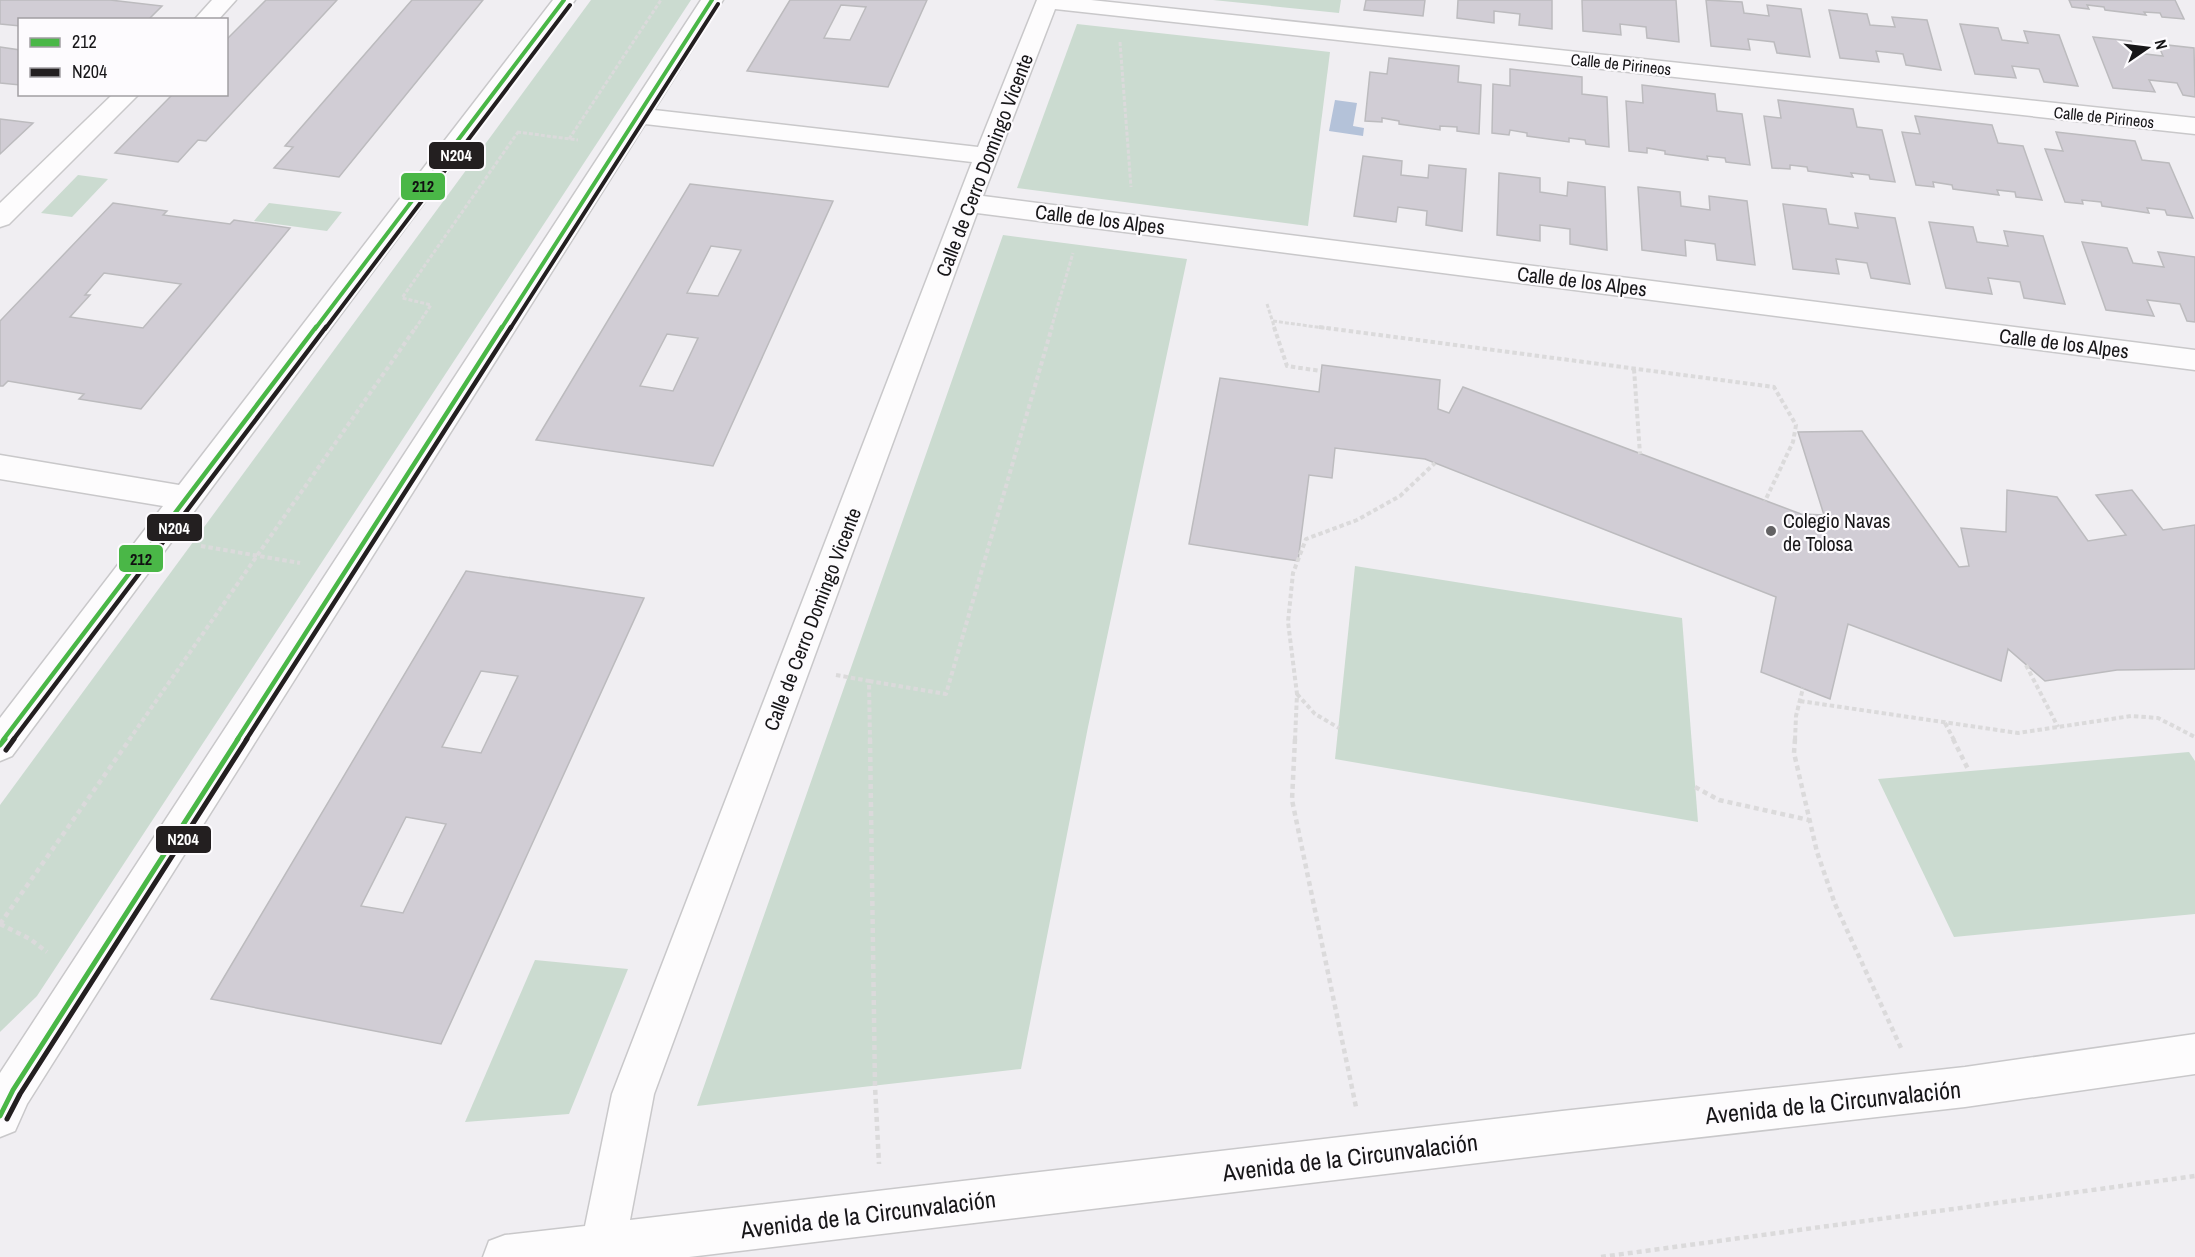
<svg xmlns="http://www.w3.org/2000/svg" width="2195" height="1257" font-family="'Archivo Narrow',sans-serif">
	<rect width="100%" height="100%" fill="#f0eef2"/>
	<g fill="#cbdbd0">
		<polygon points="591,0 691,0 37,996 0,1032 0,805"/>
		<polygon points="1213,0 1341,0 1339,13"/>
		<polygon points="1077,24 1330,52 1308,226 1017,188"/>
		<polygon points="78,175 108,179 72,217 41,213"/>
		<polygon points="269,203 342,212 327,231 254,221"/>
		<polygon points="1003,235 1187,259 1088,727 1021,1069 697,1106"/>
		<polygon points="1355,566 1682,618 1698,822 1335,759"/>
		<polygon points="2189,752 2195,761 2195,914 1954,937 1878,779"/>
		<polygon points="535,960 628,969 569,1114 465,1122"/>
	</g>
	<polygon fill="#b4c2d9" points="1335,100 1357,103 1353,126 1364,128 1363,136 1329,131"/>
	<g fill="#d1cdd5" stroke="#bcbbbe" stroke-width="1.5" fill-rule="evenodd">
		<polygon points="0,0 110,0 162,6 148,20 20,20 20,26 0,24"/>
		<polygon points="266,0 337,0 206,141 198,140 178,162 115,153 173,94 226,94 226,40"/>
		<polygon points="412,0 483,0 339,177 274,168 293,147 285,146"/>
		<path d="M 790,0 L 927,0 L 888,87 L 747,71 ZM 841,5 L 866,7 L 850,40 L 824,38 Z"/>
		<polygon points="1366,0 1425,0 1423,16 1364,10"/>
		<polygon points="1458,0 1552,0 1552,29 1519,25 1520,14 1494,11 1494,23 1457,18"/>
		<polygon points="1582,0 1676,0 1679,42 1647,38 1646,27 1620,24 1621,35 1583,31"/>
		<polygon points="1706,0 1742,2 1744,13 1769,16 1767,5 1801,9 1810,57 1777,53 1774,42 1748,39 1750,50 1711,46"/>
		<polygon points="2069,0 2175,0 2184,19 2162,17 2160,13 2144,12 2146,15 2105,10 2104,7 2087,5 2089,9 2072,7"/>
		<polygon points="1829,10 1867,14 1870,25 1895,27 1892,17 1927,20 1941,70 1906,65 1903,54 1876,51 1879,62 1840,58"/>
		<polygon points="1960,24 1998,28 2002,40 2028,43 2024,31 2059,35 2078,86 2044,82 2039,69 2012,66 2016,78 1975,74"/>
		<polygon points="2093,37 2131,41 2137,53 2163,56 2158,44 2194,48 2195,97 2183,95 2177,83 2149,80 2155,92 2113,88"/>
		<polygon points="0,47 20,50 20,85 0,83"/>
		<polygon points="1389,58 1459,66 1458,82 1481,85 1479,134 1457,131 1457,127 1440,126 1440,130 1399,124 1399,121 1382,118 1382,122 1365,121 1370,72 1387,74"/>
		<polygon points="1510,69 1582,77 1582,94 1607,97 1609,147 1586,144 1585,140 1569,138 1569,142 1527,136 1527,133 1510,130 1509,135 1492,133 1493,84 1510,86"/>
		<polygon points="1642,85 1715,94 1717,111 1742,114 1750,165 1726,162 1725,158 1707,156 1708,160 1665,154 1665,151 1647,148 1647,153 1629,151 1626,101 1643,103"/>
		<polygon points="1778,100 1853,109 1857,127 1882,130 1895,182 1870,179 1869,175 1851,173 1853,177 1808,171 1807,167 1790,165 1790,169 1772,168 1764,116 1781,118"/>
		<polygon points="1915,116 1992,125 1998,143 2023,146 2042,200 2016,197 2015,192 1997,190 1999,195 1953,189 1952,185 1933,182 1934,187 1916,185 1902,132 1920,134"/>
		<polygon points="0,119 33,123 0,154"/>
		<polygon points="2056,132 2135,141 2142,160 2169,163 2193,218 2167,215 2165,210 2147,208 2149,213 2102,206 2101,202 2082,200 2083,204 2065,202 2045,149 2063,151"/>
		<polygon points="1363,156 1402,161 1401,175 1428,178 1429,165 1466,169 1462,231 1426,225 1427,211 1398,207 1396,222 1354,216"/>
		<polygon points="1499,173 1540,178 1540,192 1567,196 1568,182 1605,187 1607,250 1570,244 1570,229 1540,225 1540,241 1497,235"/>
		<path d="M 690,184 L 833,201 L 713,466 L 536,440 ZM 711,246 L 741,250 L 718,296 L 687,293 ZM 667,334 L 698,338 L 673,391 L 640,386 Z"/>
		<polygon points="1638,187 1680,192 1681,206 1710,210 1709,196 1747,201 1755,265 1717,260 1715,244 1685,240 1686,256 1642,250"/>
		<path d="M 113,203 L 167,211 L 163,215 L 230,224 L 234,220 L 290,228 L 141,409 L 79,399 L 84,394 L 8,381 L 3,386 L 0,386 L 0,321 ZM 104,273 L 181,284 L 143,328 L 70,317 L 90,295 L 85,295 Z"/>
		<polygon points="1783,204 1826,209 1829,224 1858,228 1855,213 1895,218 1910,284 1871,278 1867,263 1836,259 1839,274 1793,269"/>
		<polygon points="1929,222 1973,227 1977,242 2008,246 2004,231 2043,236 2065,304 2024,298 2020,282 1988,278 1992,294 1946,288"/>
		<polygon points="2082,242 2127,248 2133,263 2164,267 2158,252 2195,257 2195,322 2187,321 2180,304 2147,300 2154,316 2106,310"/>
		<polygon points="1322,365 1440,380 1438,409 1449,413 1463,387 1801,514 1824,515 1798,432 1862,431 1959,567 1969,566 1961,528 2006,532 2007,490 2057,497 2088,541 2126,535 2096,495 2132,490 2163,530 2195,525 2195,669 2117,670 2045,681 2008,649 2001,681 1848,624 1830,699 1761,672 1776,597 1425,459 1335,448 1332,478 1309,475 1298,561 1189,544 1220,378 1319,392"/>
		<path d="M 466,571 L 644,598 L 441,1044 L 211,999 ZM 481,671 L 518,676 L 481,753 L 442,747 ZM 406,817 L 446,824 L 403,913 L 361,906 Z"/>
	</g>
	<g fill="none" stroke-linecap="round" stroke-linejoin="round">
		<defs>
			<g id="minor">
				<polygon points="212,0 236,0 218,20 194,20"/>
				<polygon points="553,0 575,0 12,756 0,761 0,718 163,506 0,479 0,455 179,485"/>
				<polygon points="701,0 723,0 654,110 978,147 1037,0 1091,0 2195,118 2195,134 1055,9 983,196 2195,350 2195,370 977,213 654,1094 630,1220 1562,1111 1965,1067 2195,1034 2195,1074 1965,1107 1562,1153 689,1257 483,1257 489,1241 505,1235 585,1226 612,1094 972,162 645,124 27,1104 15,1131 0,1137 0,1073"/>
				<polygon points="113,94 139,94 9,224 0,227 0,203"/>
			</g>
		</defs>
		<use href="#minor" stroke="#c9c8ca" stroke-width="3"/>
		<g stroke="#dbdadb" stroke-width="3" stroke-dasharray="4 2" stroke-linecap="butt">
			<polyline points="1120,42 1131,187"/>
			<polyline points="517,132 578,140"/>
			<polyline points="569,139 661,0"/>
			<polyline points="1267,304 1275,329"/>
			<polyline points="1273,321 1331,329"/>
			<polyline points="415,329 431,305 402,298 518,132"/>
			<polyline points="1051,329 1073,253"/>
		</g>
		<g stroke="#dbdadb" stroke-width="4" stroke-dasharray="4.5 3" stroke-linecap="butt">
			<polyline points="1274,327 1287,366 1321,371"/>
			<polyline points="1319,327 1774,387 1796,425 1793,442 1765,501"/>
			<polyline points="1634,369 1640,454"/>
			<polyline points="201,546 300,563"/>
			<polyline points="2026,665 2058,727"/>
			<polyline points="836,675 869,681 870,740"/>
			<polyline points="869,681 946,694 1052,327"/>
			<polyline points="1297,694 1315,714 1339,728"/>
			<polyline points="1800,701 2018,733 2131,716 2158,718 2195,737"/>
			<polyline points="1945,723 1954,740"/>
			<polyline points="129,740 416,327"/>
			<polyline points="1295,740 1297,694 1288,622 1293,573 1306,539 1357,520 1400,496 1435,463"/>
			<polyline points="1795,740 1796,716 1803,688"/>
		</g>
		<g stroke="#dbdadb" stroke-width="4.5" stroke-dasharray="5 4" stroke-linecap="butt">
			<polyline points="870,739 875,1086 879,1164"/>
			<polyline points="1295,739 1292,800 1356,1107"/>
			<polyline points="1795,739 1794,753 1817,852 1835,904 1901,1048"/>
			<polyline points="1953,739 1969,771"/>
			<polyline points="1695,787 1719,800 1809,820"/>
			<polyline points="0,924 130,739"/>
			<polyline points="0,924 30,939 47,952"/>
			<polyline points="1601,1257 2195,1176"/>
		</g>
		<use href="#minor" fill="#fdfcfd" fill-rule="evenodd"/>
		<defs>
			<g id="bus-1-far2">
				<polyline points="315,329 564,0"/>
				<polyline points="501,329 712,0"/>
			</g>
			<g id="bus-1-far1">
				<polyline points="3,740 316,327"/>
				<polyline points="237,740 502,327"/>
			</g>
			<g id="bus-1">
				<polyline points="0,745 5,739"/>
				<polyline points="0,1116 13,1090 238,739"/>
			</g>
			<g id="bus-2-far2">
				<polyline points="325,329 570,5"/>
				<polyline points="510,329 718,4"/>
			</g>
			<g id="bus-2-far1">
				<polyline points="13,740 326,327"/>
				<polyline points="246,740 511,327"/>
			</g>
			<g id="bus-2">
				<polyline points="6,750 14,739"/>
				<polyline points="7,1119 20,1094 247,739"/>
			</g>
		</defs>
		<use href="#bus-1-far2" stroke="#fdfbfe" stroke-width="8"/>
		<use href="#bus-1-far1" stroke="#fdfbfe" stroke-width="9"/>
		<use href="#bus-1" stroke="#fdfbfe" stroke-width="10"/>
		<use href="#bus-2-far2" stroke="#fdfbfe" stroke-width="8"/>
		<use href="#bus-2-far1" stroke="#fdfbfe" stroke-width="9"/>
		<use href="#bus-2" stroke="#fdfbfe" stroke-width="10"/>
		<use href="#bus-1-far2" stroke="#4ab747" stroke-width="4"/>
		<use href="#bus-1-far1" stroke="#4ab747" stroke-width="4.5"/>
		<use href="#bus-1" stroke="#4ab747" stroke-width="5"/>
		<use href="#bus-2-far2" stroke="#231f20" stroke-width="4"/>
		<use href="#bus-2-far1" stroke="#231f20" stroke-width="4.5"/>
		<use href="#bus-2" stroke="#231f20" stroke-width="5"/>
	</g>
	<circle fill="#636264" stroke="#fdfbfe" stroke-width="2" cx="1771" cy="531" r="6"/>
	<g text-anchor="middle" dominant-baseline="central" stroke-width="4.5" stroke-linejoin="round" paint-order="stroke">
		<g font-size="16" fill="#171618" stroke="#fdfbfe">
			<text transform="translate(1621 64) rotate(6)">Calle de Pirineos</text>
			<text transform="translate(2104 117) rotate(6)">Calle de Pirineos</text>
		</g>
		<g font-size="20" fill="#171618" stroke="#fdfbfe">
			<text transform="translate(984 165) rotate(-69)">Calle de Cerro Domingo Vicente</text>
			<text transform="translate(1100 219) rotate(7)">Calle de los Alpes</text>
			<text transform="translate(1582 281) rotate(7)">Calle de los Alpes</text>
			<text transform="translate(2064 343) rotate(7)">Calle de los Alpes</text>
			<text transform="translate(812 619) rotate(-69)">Calle de Cerro Domingo Vicente</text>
		</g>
		<g font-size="20" fill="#171618" stroke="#fdfbfe" text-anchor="start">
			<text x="1783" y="520">Colegio Navas<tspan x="1783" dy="23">de Tolosa</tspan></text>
		</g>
		<g font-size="24" fill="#171618" stroke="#fdfbfe">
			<text transform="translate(1833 1102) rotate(-6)">Avenida de la Circunvalación</text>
			<text transform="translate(1350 1157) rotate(-7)">Avenida de la Circunvalación</text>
			<text transform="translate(868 1214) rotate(-7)">Avenida de la Circunvalación</text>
		</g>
	</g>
	<g stroke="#fdfbfe" stroke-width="2">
		<rect x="428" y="141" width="57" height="29" rx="6" fill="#231f20"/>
		<rect x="400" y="172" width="46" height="29" rx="6" fill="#4ab747"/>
		<rect x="146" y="513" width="57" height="29" rx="6" fill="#231f20"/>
		<rect x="118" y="544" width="46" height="29" rx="6" fill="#4ab747"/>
		<rect x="155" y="825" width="57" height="29" rx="6" fill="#231f20"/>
	</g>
	<g font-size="16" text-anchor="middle" font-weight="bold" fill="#fff">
		<text x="456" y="161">N204</text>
		<text x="174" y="534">N204</text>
		<text x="183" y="845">N204</text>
	</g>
	<g font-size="16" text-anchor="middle" font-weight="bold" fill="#111">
		<text x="423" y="192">212</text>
		<text x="141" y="565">212</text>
	</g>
	<rect x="18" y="18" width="210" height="78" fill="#fdfbfe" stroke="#a19fa2" stroke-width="1.5"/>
	<rect x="30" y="38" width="30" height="9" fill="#4ab747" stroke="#a19fa2" stroke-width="1.5"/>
	<text x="72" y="48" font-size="18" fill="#171618">212</text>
	<rect x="30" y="68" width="30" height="9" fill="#231f20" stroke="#a19fa2" stroke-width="1.5"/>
	<text x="72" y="78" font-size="18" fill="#171618">N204</text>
	<g transform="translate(2147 48) rotate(76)" stroke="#fdfbfe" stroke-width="4.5" paint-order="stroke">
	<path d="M0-4.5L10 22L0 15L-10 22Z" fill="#171618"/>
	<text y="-9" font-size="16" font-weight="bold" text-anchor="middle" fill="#171618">N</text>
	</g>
</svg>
